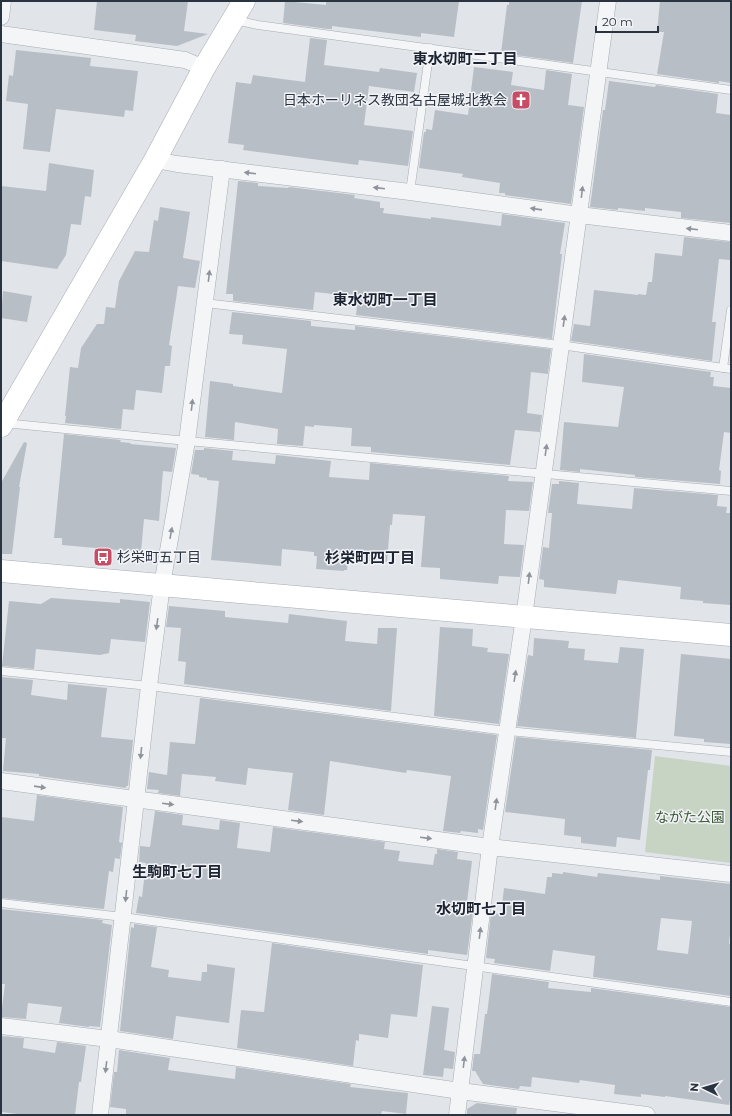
<svg xmlns="http://www.w3.org/2000/svg" width="732" height="1116" font-family="Montserrat,'Noto Sans JP',sans-serif">
	<rect width="100%" height="100%" fill="#e1e5e9"/>
	<polygon fill="#c7d3c3" points="655,756 731,766 731,863 645,852"/>
	<g fill="#b8bec6" fill-rule="evenodd">
		<polygon points="97,1 188,1 184,31 208,34 177,46 135,41 136,35 94,30"/>
		<polygon points="285,1 326,5 326,1 459,1 454,37 421,33 421,37 332,26 332,29 328,29 283,23"/>
		<polygon points="509,1 582,1 573,63 501,53 507,5 509,5"/>
		<polygon points="660,1 731,1 731,83 719,81 719,83 657,74 664,32 657,32"/>
		<polygon points="310,38 327,40 324,65 379,72 380,68 417,73 414,92 369,86 364,125 413,131 408,166 359,160 358,165 243,150 244,145 228,143 236,82 251,84 253,75 305,82"/>
		<polygon points="16,50 91,58 90,66 138,71 133,111 125,110 124,117 56,109 50,152 23,149 28,104 6,101 9,75 13,76"/>
		<polygon points="474,67 513,72 511,85 544,90 546,70 572,74 568,105 584,107 571,204 505,195 505,193 499,193 500,183 462,177 463,174 419,168 424,132 426,132 426,129 432,130 435,110 468,115"/>
		<polygon points="609,81 655,87 656,85 718,94 716,113 731,115 731,223 681,218 681,212 645,208 645,211 618,208 618,210 590,207 603,110 605,110"/>
		<polygon points="49,163 94,170 91,197 85,196 81,225 71,224 66,255 57,269 1,261 1,186 46,191"/>
		<polygon points="238,181 258,183 258,186 288,188 289,187 355,195 354,198 380,202 380,208 384,208 383,213 431,219 431,217 501,226 502,214 565,223 560,254 562,254 552,339 356,315 358,297 315,292 313,310 233,301 233,294 226,294"/>
		<polygon points="160,207 190,212 183,258 200,261 195,288 178,286 169,345 172,346 170,366 165,366 162,393 136,390 134,410 123,409 121,429 65,423 66,416 65,416 70,367 78,368 81,348 97,324 104,324 106,307 115,308 119,281 135,251 149,252 154,220 158,221"/>
		<polygon points="684,237 731,242 730,260 719,259 712,322 716,322 712,361 571,341 574,324 590,326 594,290 638,295 638,294 646,295 648,282 652,282 655,253 682,256"/>
		<polygon points="3,291 32,296 27,322 1,318"/>
		<polygon points="232,312 311,321 311,326 355,330 355,326 551,349 548,374 531,372 527,413 542,415 540,432 515,430 510,465 371,452 371,447 351,446 352,428 314,425 314,427 305,426 303,446 277,444 278,429 235,422 234,440 205,437 210,381 233,384 233,386 282,393 287,349 242,344 243,335 229,334"/>
		<polygon points="584,354 711,372 710,377 714,377 713,386 731,388 731,433 724,432 719,470 721,471 720,484 635,477 635,475 580,469 580,472 560,470 564,422 618,427 624,387 582,382"/>
		<polygon points="64,434 121,440 120,442 131,443 130,444 176,448 172,472 163,471 159,521 144,519 141,552 62,545 62,538 54,538"/>
		<polygon points="24,442 27,443 19,487 20,487 12,554 1,554 1,483"/>
		<polygon points="204,448 233,451 232,460 275,464 276,455 331,461 329,477 369,480 370,463 509,476 508,481 533,482 529,511 506,510 504,544 524,545 520,577 499,576 498,584 440,579 440,568 421,567 425,516 393,514 392,525 390,525 387,562 348,560 347,570 344,570 344,571 316,569 317,556 314,556 314,552 282,549 281,566 211,560 219,481 207,480 207,478 199,477 199,475 191,474 195,450 204,450"/>
		<polygon points="559,481 579,483 577,504 632,509 634,488 718,495 717,506 727,507 726,513 731,513 731,605 703,603 703,601 680,599 681,587 618,580 616,594 544,587 544,580 539,579 543,547 549,548 552,513 548,513 552,484 559,484"/>
		<polygon points="51,598 120,603 120,599 150,602 145,642 111,639 109,653 100,655 36,649 34,669 2,666 9,601 41,604"/>
		<polygon points="169,606 225,611 225,617 288,623 289,614 347,621 345,641 377,644 378,628 397,628 391,711 184,684 186,662 178,661 181,628 166,627"/>
		<polygon points="440,627 473,629 472,646 488,648 487,652 509,654 499,724 434,716"/>
		<polygon points="534,638 569,641 568,648 585,649 584,660 618,663 620,647 644,649 636,738 517,726 528,655 533,656"/>
		<polygon points="681,654 731,659 731,744 704,742 704,739 674,736"/>
		<polygon points="1,677 33,680 31,695 67,700 68,684 107,688 101,737 133,740 128,786 126,786 126,788 39,776 39,774 3,771 6,738 1,738"/>
		<polygon points="200,698 497,735 483,830 478,829 478,833 461,831 460,833 443,831 451,776 407,770 406,773 330,761 324,815 288,810 293,773 248,768 246,785 215,781 216,777 182,774 180,796 158,793 159,790 147,789 149,772 167,775 170,742 195,744"/>
		<polygon points="516,737 652,750 650,770 648,770 640,840 617,837 616,847 581,843 581,837 564,835 565,819 505,812"/>
		<polygon points="37,795 123,807 119,842 122,843 120,859 115,858 113,872 109,871 104,909 1,898 1,817 34,821"/>
		<polygon points="155,811 183,815 182,825 219,830 220,820 240,823 237,848 270,852 273,827 385,842 384,849 400,851 398,861 433,865 435,854 437,854 437,849 458,852 457,859 472,861 466,910 473,911 467,955 428,950 428,954 136,913 139,896 142,897 146,863 139,862 140,846 150,847"/>
		<path d="M 563,872 L 597,877 L 598,873 L 660,880 L 660,876 L 731,884 L 731,927 L 729,943 L 731,946 L 731,996 L 593,977 L 595,956 L 553,950 L 550,971 L 494,963 L 495,959 L 486,958 L 491,913 L 501,914 L 504,888 L 545,894 L 547,877 L 552,877 L 552,873 L 563,874 ZM 661,918 L 692,921 L 688,954 L 657,950 Z"/>
		<polygon points="1,909 103,920 102,923 112,925 100,1027 89,1026 89,1027 59,1023 62,1007 28,1003 26,1019 1,1017 5,984 1,984"/>
		<polygon points="134,924 157,927 151,967 169,970 168,977 201,981 202,972 207,972 207,964 235,968 229,1023 176,1016 173,1039 120,1031 131,927 134,928"/>
		<polygon points="272,943 423,965 417,1017 391,1014 388,1038 359,1034 359,1041 356,1040 353,1066 237,1048 241,1010 264,1012"/>
		<polygon points="492,974 549,982 548,988 591,992 591,988 731,1007 731,1096 729,1105 665,1096 665,1097 641,1094 641,1097 614,1094 615,1085 580,1080 579,1083 532,1077 531,1087 520,1086 519,1089 483,1084 475,1071 472,1071 474,1054 480,1054 485,1014 487,1014"/>
		<polygon points="432,1006 449,1008 444,1050 455,1052 453,1069 444,1068 443,1077 423,1075"/>
		<polygon points="1,1036 24,1038 23,1048 55,1053 57,1042 86,1046 81,1082 79,1082 75,1115 25,1115 1,1112"/>
		<polygon points="119,1050 170,1058 168,1070 235,1079 236,1067 351,1084 350,1087 408,1093 406,1114 382,1111 381,1115 126,1115 126,1109 110,1107 114,1072 117,1072"/>
		<polygon points="477,1103 517,1108 516,1115 467,1115 467,1109"/>
	</g>
	<g fill="none" stroke-linecap="round" stroke-linejoin="round">
		<defs>
			<g id="lane">
				<polyline points="235,20 258,25 731,90"/>
				<polyline points="410,192 430,48"/>
				<polyline points="205,303 560,345 731,369"/>
				<polyline points="723,368 731,310"/>
				<polyline points="4,423 187,441 731,491"/>
				<polyline points="1,671 149,686 507,731 731,752"/>
				<polyline points="1,903 123,917 731,1002"/>
			</g>
			<g id="street">
				<polyline points="1,17 3,1"/>
				<polyline points="1,34 185,60 204,68"/>
				<polyline points="155,160 177,164 410,192 579,215 731,233"/>
				<polyline points="1,781 490,847 731,874"/>
				<polyline points="1,1026 109,1039 460,1091 647,1115"/>
				<polyline points="100,1115 149,686 162,585 187,441 222,169"/>
				<polyline points="457,1115 490,847 524,617 608,1"/>
			</g>
			<g id="secondary">
				<polyline points="1,426 155,160 204,68 244,1"/>
				<polyline points="1,571 731,635"/>
			</g>
		</defs>
		<use href="#lane" stroke="#a6acb3" stroke-width="9"/>
		<use href="#street" stroke="#a6acb3" stroke-width="17"/>
		<use href="#secondary" stroke="#a6acb3" stroke-width="23"/>
		<polyline stroke="#bbbfc4" stroke-width="2.5" stroke-dasharray="3 3" stroke-linecap="butt" points="131,33 135,1"/>
		<use href="#lane" stroke="#f4f5f7" stroke-width="8"/>
		<use href="#street" stroke="#f4f5f7" stroke-width="16"/>
		<use href="#secondary" stroke="#fff" stroke-width="22"/>
	</g>
	<defs><path id="oneway-solid" d="M-6-.8H1V-3.2L6.5 0L1 3.2V.8H-6Z"/></defs>
	<g fill="#8f949c">
		<use href="#oneway-solid" transform="translate(250 173) rotate(-173)"/>
		<use href="#oneway-solid" transform="translate(379 188) rotate(-173)"/>
		<use href="#oneway-solid" transform="translate(582 192) rotate(-83)"/>
		<use href="#oneway-solid" transform="translate(536 209) rotate(-172)"/>
		<use href="#oneway-solid" transform="translate(692 229) rotate(-173)"/>
		<use href="#oneway-solid" transform="translate(209 276) rotate(-83)"/>
		<use href="#oneway-solid" transform="translate(564 321) rotate(-82)"/>
		<use href="#oneway-solid" transform="translate(192 405) rotate(-83)"/>
		<use href="#oneway-solid" transform="translate(546 450) rotate(-82)"/>
		<use href="#oneway-solid" transform="translate(171 533) rotate(-80)"/>
		<use href="#oneway-solid" transform="translate(529 578) rotate(-83)"/>
		<use href="#oneway-solid" transform="translate(157 624) rotate(98)"/>
		<use href="#oneway-solid" transform="translate(515 676) rotate(-81)"/>
		<use href="#oneway-solid" transform="translate(141 753) rotate(96)"/>
		<use href="#oneway-solid" transform="translate(40 787) rotate(8)"/>
		<use href="#oneway-solid" transform="translate(168 804) rotate(7)"/>
		<use href="#oneway-solid" transform="translate(496 804) rotate(-82)"/>
		<use href="#oneway-solid" transform="translate(297 821) rotate(7)"/>
		<use href="#oneway-solid" transform="translate(426 838) rotate(7)"/>
		<use href="#oneway-solid" transform="translate(126 896) rotate(96)"/>
		<use href="#oneway-solid" transform="translate(480 933) rotate(-83)"/>
		<use href="#oneway-solid" transform="translate(464 1062) rotate(-83)"/>
		<use href="#oneway-solid" transform="translate(106 1067) rotate(97)"/>
	</g>
	<defs>
		<symbol id="church-square" viewBox="-11 -11 22 22"><rect x="-9" y="-9" width="18" height="18" rx="4" fill="#c84c64" stroke="#f1f3f7"/><path d="M-1.2-6h2.4v3.5h3.3v2.4h-3.3V6h-2.4V-.1h-3.3v-2.4h3.3Z" fill="#fff"/></symbol>
		<symbol id="bus-square" viewBox="-11 -11 22 22"><rect x="-9" y="-9" width="18" height="18" rx="4" fill="#c84c64" stroke="#f1f3f7"/><path d="M-5-6H5V4H4V6H2V4H-2V6H-4V4H-5ZM-3.5-4V0h7V-4ZM-3.5 1.2v1.5H-2V1.2ZM2 1.2v1.5H3.5V1.2Z" fill="#fff"/></symbol>
	</defs>
	<g fill-rule="evenodd">
		<use href="#church-square" x="510" y="89" width="22" height="22"/>
		<use href="#bus-square" x="92" y="546" width="22" height="22"/>
	</g>
	<g text-anchor="middle" dominant-baseline="central" stroke-width="3" stroke-linejoin="round" paint-order="stroke">
		<g font-size="14" fill="#2a3340" stroke="#f1f3f7" text-anchor="end">
			<text x="507" y="100">日本ホーリネス教団名古屋城北教会</text>
			<text x="117" y="557" text-anchor="start">杉栄町五丁目</text>
		</g>
		<g font-size="14" fill="#405b38" stroke="#f1f3f7">
			<text x="690" y="817">ながた公園</text>
		</g>
		<g font-size="15" font-weight="bold" fill="#1c2431" stroke="#f1f3f7">
			<text x="465" y="58">東水切町二丁目</text>
			<text x="385" y="299">東水切町一丁目</text>
			<text x="370" y="557">杉栄町四丁目</text>
			<text x="177" y="871">生駒町七丁目</text>
			<text x="481" y="908">水切町七丁目</text>
		</g>
	</g>
	<rect width="732" height="1116" fill="none" stroke="#2a3340" stroke-width="4"/>
	<g transform="translate(704 1088) rotate(275)" stroke="#f1f3f7" stroke-width="3" paint-order="stroke">
	<path d="M0-3L7 15L0 10L-7 15Z" fill="#2a3340"/>
	<text y="-6" font-size="11" font-weight="bold" text-anchor="middle" fill="#2a3340">N</text>
	</g>
	<path d="M596 26v6h62v-6" fill="none" stroke="#2a3340" stroke-width="2"/>
	<text x="602" y="26" font-size="12" fill="#2a3340" stroke="#f1f3f7" stroke-width="3" paint-order="stroke">20 m</text>
</svg>
